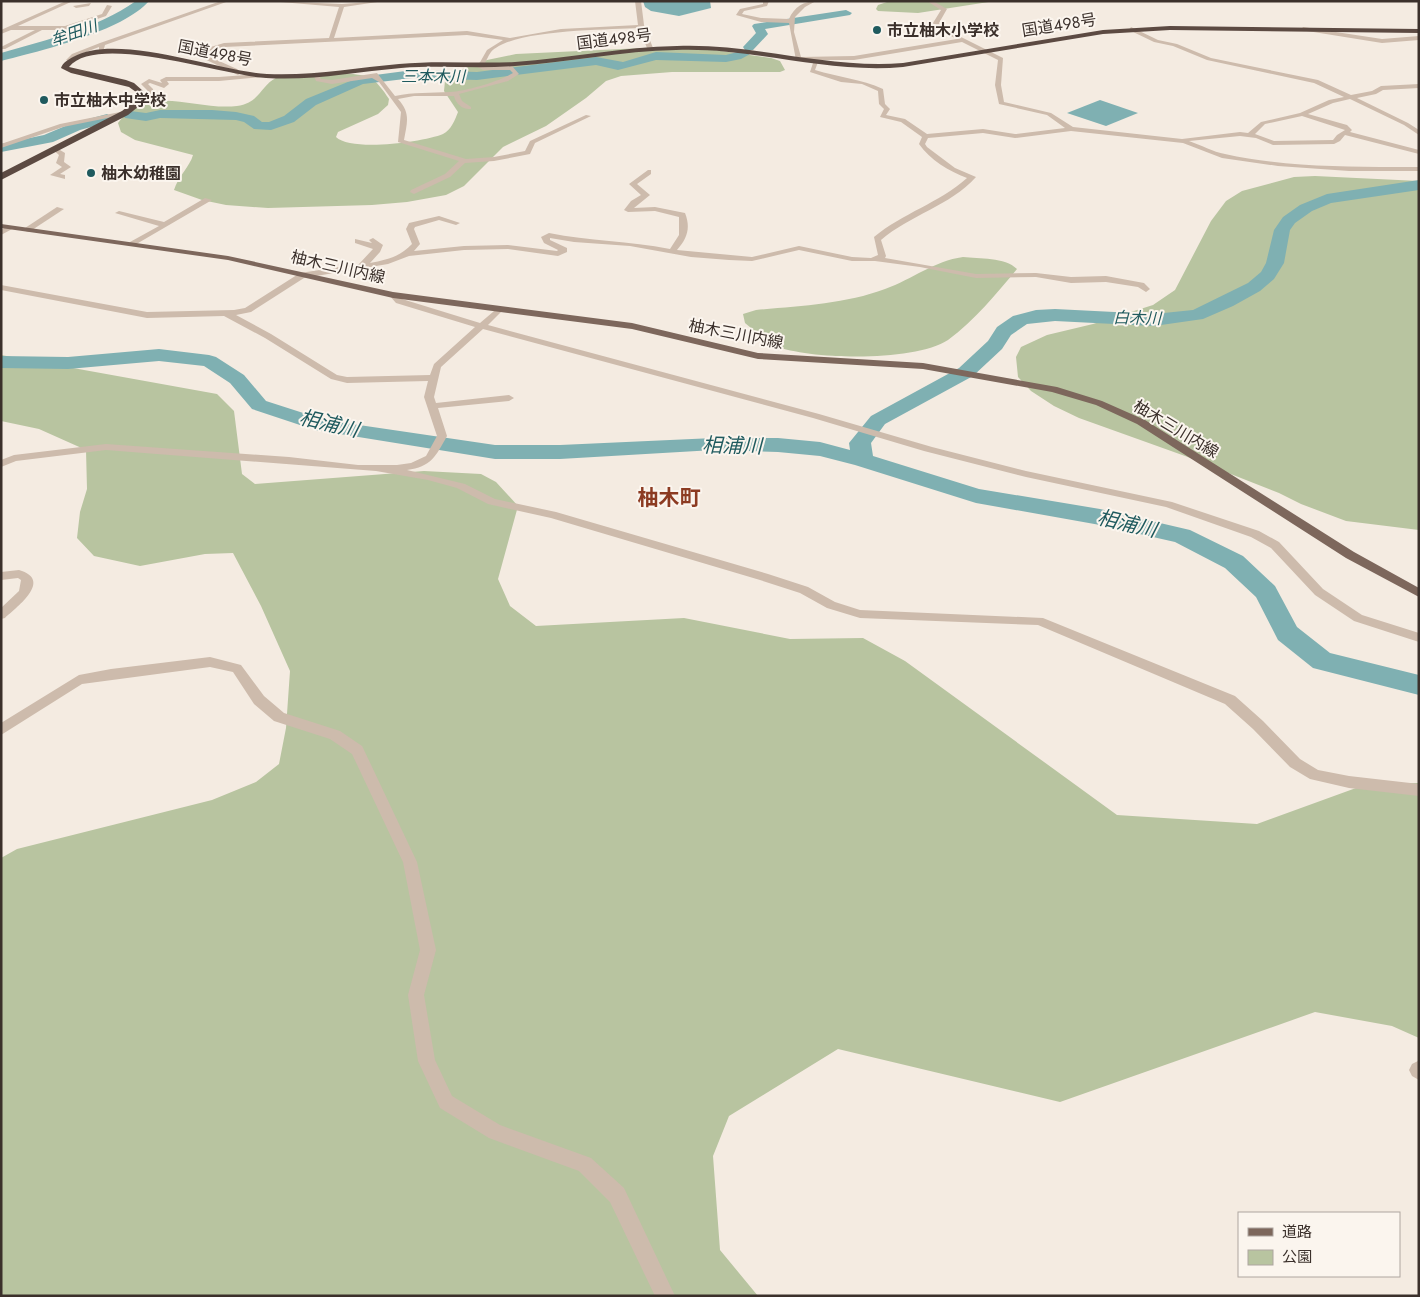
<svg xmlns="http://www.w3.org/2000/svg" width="1420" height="1297" font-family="Jost,'Noto Sans JP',sans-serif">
	<rect width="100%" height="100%" fill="#f4ebe1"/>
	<g fill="#b8c4a0">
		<polygon points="890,1 995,1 918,13 878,11 876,9 878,5"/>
		<path d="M 664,47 L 707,49 L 771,58 L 780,61 L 785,70 L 780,72 L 672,72 L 621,76 L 606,81 L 586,98 L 546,126 L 503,147 L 464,186 L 446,195 L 407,202 L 372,205 L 268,208 L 226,205 L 202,200 L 174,190 C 178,177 190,166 193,155 L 135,140 L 121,132 L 118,123 C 149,82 195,111 237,106 C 260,103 261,85 276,78 C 290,73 355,71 368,77 C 377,81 383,90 389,99 L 388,105 L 378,114 L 338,132 L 336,137 C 351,152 424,142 443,134 C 451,130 455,120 458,112 L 444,91 L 445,81 L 460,70 L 487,60 L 516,54 Z"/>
		<polygon points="1315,176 1419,181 1419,530 1346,521 1301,504 1279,493 1185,456 1079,418 1054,406 1031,391 1018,377 1016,357 1021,347 1047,335 1093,324 1153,305 1175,290 1211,221 1226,201 1242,191 1294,177"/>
		<path d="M 963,257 C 979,259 1005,257 1017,269 C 997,293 974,321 948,340 C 915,362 811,360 775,346 C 764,341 754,330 745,323 L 743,314 L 756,310 C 799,306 845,304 885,289 C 913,279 934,261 963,257 Z"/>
		<polygon points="1,355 217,394 234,411 242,474 255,484 424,471 481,474 496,482 518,506 498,579 510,606 536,626 684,618 790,639 863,638 905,661 1117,815 1257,824 1367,784 1419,783 1419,1038 1392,1026 1315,1012 1060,1102 838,1049 729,1116 713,1156 720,1250 758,1296 1,1296 1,858 17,849 212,800 256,782 279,764 286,728 290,671 261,606 233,553 205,554 140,566 94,556 77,538 80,512 87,489 86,450 39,429 1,421"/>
	</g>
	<g fill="#7fb0b2">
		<polygon points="643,1 710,1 711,8 679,16 651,11 645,7"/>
		<polygon points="1100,100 1138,113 1106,126 1067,113"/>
	</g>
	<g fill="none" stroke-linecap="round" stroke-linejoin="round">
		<g fill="#7fb0b2" fill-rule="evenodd">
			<path d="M 136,1 L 149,1 C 123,31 40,51 1,61 L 1,53 C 48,39 96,29 136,1 Z"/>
			<polygon points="846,10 852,13 850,15 765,29 768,34 753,50 750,50 752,53 741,59 726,62 656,60 618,70 596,65 477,80 413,78 363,84 316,105 294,122 271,130 254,129 244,122 236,120 160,118 146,121 125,118 123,115 130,111 146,113 160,110 212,110 236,112 254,116 262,122 269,122 284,116 306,99 360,77 413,70 477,72 596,57 623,62 656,52 726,55 745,50 743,47 756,33 752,26 754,24"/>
			<polygon points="107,114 114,118 112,121 80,130 53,142 1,152 1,144 44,135 70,124"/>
			<polygon points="1419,180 1419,190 1331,203 1312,211 1295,223 1290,230 1284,263 1274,279 1260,291 1233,306 1203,319 1154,326 1055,321 1027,324 1011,335 1002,349 973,376 885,424 871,443 873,456 979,489 1100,509 1190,530 1243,556 1275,586 1297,627 1330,653 1419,675 1419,695 1313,668 1278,640 1256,597 1225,568 1175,542 1100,525 976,503 855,465 820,456 778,452 714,450 560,459 495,459 315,430 252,409 230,383 204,366 159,361 68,369 1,368 1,356 68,357 159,349 209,355 216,357 244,375 266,401 325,420 495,445 560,445 714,438 778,438 820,442 850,450 849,443 871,416 959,368 988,341 997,327 1013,316 1036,310 1055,309 1154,314 1193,310 1248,283 1261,272 1266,263 1274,230 1283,217 1300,205 1327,194"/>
		</g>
		<g fill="#cdbbac" fill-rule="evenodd">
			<polygon points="66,1 73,1 18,26 65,26 102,14 107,5 112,6 106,16 65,30 42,30 5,49 1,49 1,47 35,30 11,30 1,34 1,30"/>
			<polygon points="221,1 229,1 105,45 103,52 99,52 99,47 76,56 71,61 66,60 72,54 100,43"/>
			<path d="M 269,1 L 342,4 L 384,1 L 344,7 L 334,38 L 467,31 L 510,38 L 561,29 L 638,25 L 635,1 L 641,1 L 644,25 L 653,48 L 650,50 L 647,48 L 639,28 C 607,30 512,29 491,52 C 488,56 486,62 483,66 L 512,66 L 519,74 L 508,81 L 459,94 L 462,101 L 471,107 L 471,109 C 463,110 456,104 454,96 L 414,96 L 398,99 C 411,113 407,123 404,140 L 466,159 L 494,157 L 525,151 L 530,141 L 586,115 L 591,116 L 535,143 L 530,154 L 494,161 L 465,163 L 450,177 L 414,194 L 410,192 L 411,190 L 445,174 L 459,161 L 398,142 L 401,112 L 379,82 L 372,78 L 332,84 L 316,81 L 314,76 L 317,74 L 321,79 L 332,80 L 377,73 L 395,96 C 414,92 431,93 450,92 C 466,91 498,82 513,73 L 510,70 L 483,70 L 474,65 L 479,64 L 487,50 L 503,40 L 467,35 L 224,47 L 201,53 L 237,69 L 241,73 L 238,75 L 194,54 L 194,52 L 224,43 L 329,38 L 339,7 Z"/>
			<path d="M 763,1 L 769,1 L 767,6 L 744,11 L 742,14 L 761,18 L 789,19 C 794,7 804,1 816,1 L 805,7 L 795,17 L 794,32 L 801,57 L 854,56 L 957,39 L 937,29 L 933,23 L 941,10 L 927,1 L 933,1 L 947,9 L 939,23 L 941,27 L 1003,58 L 1001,85 L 1004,102 L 1051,113 L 1073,127 L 1182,139 L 1240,132 L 1248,133 L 1261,122 L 1300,113 L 1329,100 L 1344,97 L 1314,83 L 1207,60 L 1173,46 L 1154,42 L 1129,30 L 1131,27 L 1158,40 L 1177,44 L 1211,58 L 1318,80 L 1351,95 L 1372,91 L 1381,86 L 1419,84 L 1419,88 L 1383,90 L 1376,94 L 1357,98 L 1408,123 L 1419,130 L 1419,135 L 1404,125 L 1350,99 L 1333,103 L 1308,114 L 1347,125 L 1352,130 L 1350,132 L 1419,150 L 1419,154 L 1345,135 L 1340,141 L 1334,144 L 1273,145 L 1256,138 L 1240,136 L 1189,141 C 1201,145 1213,152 1225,154 C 1288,168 1355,167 1419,167 L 1419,171 L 1349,171 L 1278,166 L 1222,158 L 1183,143 L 1071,131 L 1015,138 L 983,133 L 928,138 L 925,144 L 927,147 L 955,168 L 976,177 C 950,206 910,215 881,240 L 886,256 L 885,258 L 976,274 L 1036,273 L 1071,277 L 1106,276 L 1144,283 L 1150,289 L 1146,292 L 1138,287 L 1106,282 L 1071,283 L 1036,277 L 976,278 L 920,267 L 875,261 L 852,261 L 799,250 L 752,261 L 729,260 L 691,257 L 630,246 L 574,242 L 550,238 L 550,240 L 567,248 L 567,252 L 558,256 L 508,249 L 464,250 L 409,256 L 388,264 L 304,278 L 251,312 L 236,315 L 271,334 L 337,375 L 347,377 L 430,375 L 434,364 L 475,327 L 396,303 L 389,295 L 390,293 L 396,293 L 402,299 L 480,323 L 500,306 L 504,309 L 488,325 L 819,414 L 932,447 L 1026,471 L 1172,502 L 1259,531 L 1279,542 L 1323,589 L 1362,615 L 1419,633 L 1419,642 L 1354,621 L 1315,595 L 1271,548 L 1251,537 L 1166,507 L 1026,477 L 924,451 L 813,418 L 483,329 L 441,367 L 434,397 L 436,403 L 509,395 L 514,398 L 509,401 L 438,408 L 447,436 C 436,456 431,467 407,470 L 465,484 L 495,499 L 556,512 L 768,574 L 808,587 L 835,602 L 860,610 L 1043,618 L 1235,696 L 1263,721 L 1300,759 L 1318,770 L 1349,776 L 1419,784 L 1419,796 L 1349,788 L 1310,779 L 1290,767 L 1253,729 L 1225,704 L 1038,625 L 860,618 L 827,608 L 800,593 L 760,580 L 551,518 L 488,504 L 457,488 L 428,480 L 376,471 L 106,450 L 16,461 L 1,467 L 1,460 L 14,455 L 106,444 L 289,457 L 358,465 L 397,465 L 411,463 L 426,456 L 437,436 L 424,397 L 428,381 L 347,383 L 331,379 L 265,338 L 224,316 L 147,318 L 1,290 L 1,285 L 147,312 L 234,310 L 245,308 L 300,273 L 359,264 L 373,249 L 355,243 L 355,239 L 372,243 L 369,240 L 373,238 L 383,245 L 380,252 L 370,263 C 386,260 400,257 412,244 L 406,229 L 409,223 L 439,216 L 460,223 L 456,225 L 439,220 L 415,227 L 414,229 L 420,244 L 414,251 L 464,246 L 508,245 L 557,251 L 558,250 L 544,243 L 541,237 L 549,233 C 589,241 629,241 670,249 L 679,235 L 679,217 L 655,211 L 628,212 L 624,210 L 631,201 L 641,195 L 629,184 L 648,170 L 651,170 L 651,174 L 637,184 L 650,195 L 634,208 L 655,207 L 685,213 C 691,228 687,239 677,250 L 752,257 L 799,246 L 852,257 L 871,258 L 878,255 L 874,237 C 903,213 939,203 967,178 C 949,171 930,160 919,144 L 922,137 L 901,122 L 880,117 L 884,109 L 879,104 L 878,91 L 862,84 L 841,82 L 810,72 L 814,60 L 796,60 L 789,23 L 761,22 L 736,15 L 740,9 L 763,4 ZM 962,42 L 998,60 L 995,85 L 999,104 L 1047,115 L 1065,128 L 1015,134 L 983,129 L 927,134 L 905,119 L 886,115 L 890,109 L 885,104 L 883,89 C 861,79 838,77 815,70 L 818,62 L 816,60 L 854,60 ZM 1302,116 L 1345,130 L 1337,135 L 1333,140 L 1274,141 L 1255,134 L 1265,124 Z"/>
			<polygon points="91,3 89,6 76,8 73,6"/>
			<polygon points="1303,27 1382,39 1419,36 1419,40 1382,43 1301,30"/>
			<polygon points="259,74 261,77 219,81 167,81 169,84 164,88 150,83 148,84 153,89 154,97 148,102 138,105 135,103 149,96 147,90 141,84 149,79 162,83 160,80 166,77 219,77"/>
			<polygon points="125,111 128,113 127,114 63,127 1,148 1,144 60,124"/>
			<polygon points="55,147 65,153 64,162 71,167 60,174 65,175 65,179 50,175 62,167 56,163 59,155 52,149"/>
			<polygon points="205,198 212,200 133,246 129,244 130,242 159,226 115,213 119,211 164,222"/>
			<polygon points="57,207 64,209 29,232 22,230"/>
			<polygon points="7,226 14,228 1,235 1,230"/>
			<path d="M 19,570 C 53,580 18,606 5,618 L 1,619 L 1,608 L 19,591 L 21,580 L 18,578 L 1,580 L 1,572 Z"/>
			<polygon points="210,657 241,665 264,696 284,713 340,731 362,746 364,750 417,862 436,950 424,995 435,1060 452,1096 500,1125 591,1158 624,1188 675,1296 655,1296 610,1202 579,1171 489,1138 440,1108 418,1061 408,995 420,950 403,862 352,754 330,739 274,721 254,704 233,672 210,667 82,684 1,735 1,723 79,675 111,669"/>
			<polygon points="1418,1061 1419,1062 1419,1080 1412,1076 1409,1070 1412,1064"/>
		</g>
		<polygon fill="#7d675c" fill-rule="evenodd" points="1,224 228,256 393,292 632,323 758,353 923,363 1057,387 1102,401 1145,420 1354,552 1419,588 1419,597 1346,558 1137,424 1096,405 1052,392 923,369 758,359 632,329 393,298 228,260 1,228"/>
		<path fill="#5c4a42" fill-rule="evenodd" d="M 1170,26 L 1419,29 L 1419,33 L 1170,30 L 1103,34 L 903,67 C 826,74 753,47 676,50 C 622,51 569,62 515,66 C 477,69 439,65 401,68 C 356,72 311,81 266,78 C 224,76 97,32 69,67 L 126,80 L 134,83 L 143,91 L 144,102 L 128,115 L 1,180 L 1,173 L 122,111 L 137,99 L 136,92 L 129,87 L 71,73 L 61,68 C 63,62 68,60 73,57 C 117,32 217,71 267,74 C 312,76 355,68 399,64 C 438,60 477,64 515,62 C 569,58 623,47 677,46 C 754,43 826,69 903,63 L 1103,30 Z"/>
	</g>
	<g fill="#1f5a5e" stroke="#fbf5ee" stroke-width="2">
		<circle cx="877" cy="30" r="5"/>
		<circle cx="44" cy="100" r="5"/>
		<circle cx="91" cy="173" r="5"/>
	</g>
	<g text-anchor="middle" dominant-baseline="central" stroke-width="4" stroke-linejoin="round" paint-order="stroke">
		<g font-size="16" fill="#3b302b" stroke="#fbf5ee">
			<text transform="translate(1059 25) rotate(-9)">国道498号</text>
			<text transform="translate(614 39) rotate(-7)">国道498号</text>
			<text transform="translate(215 53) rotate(11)">国道498号</text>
			<text transform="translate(338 267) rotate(13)">柚木三川内線</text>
			<text transform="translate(736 334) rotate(11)">柚木三川内線</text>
			<text transform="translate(1176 429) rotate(31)">柚木三川内線</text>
		</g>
		<g font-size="16" font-weight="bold" fill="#3b302b" stroke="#fbf5ee" text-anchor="start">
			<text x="887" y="30">市立柚木小学校</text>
			<text x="54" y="100">市立柚木中学校</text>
			<text x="101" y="173">柚木幼稚園</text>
		</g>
		<g font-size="16" font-style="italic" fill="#1f5a5e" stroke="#fbf5ee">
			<text transform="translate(74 33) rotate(-19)">牟田川</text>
			<text x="433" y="76">三本木川</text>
			<text transform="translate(1137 318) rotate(1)">白木川</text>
		</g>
		<g font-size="20" font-style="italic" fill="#1f5a5e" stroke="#fbf5ee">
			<text transform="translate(329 424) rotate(13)">相浦川</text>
			<text transform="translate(732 446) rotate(1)">相浦川</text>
			<text transform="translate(1127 524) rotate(13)">相浦川</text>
		</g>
		<g font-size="21" font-weight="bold" fill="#8c3b22" stroke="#fbf5ee">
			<text x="669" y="498">柚木町</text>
		</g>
	</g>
	<rect width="1420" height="1297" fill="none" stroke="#3b302b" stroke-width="5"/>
	<rect x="1238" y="1212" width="162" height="65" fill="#fbf5ee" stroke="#aea6a0"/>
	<rect x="1248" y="1228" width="25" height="8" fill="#7d675c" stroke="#aea6a0"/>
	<text x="1282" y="1237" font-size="15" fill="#3b302b">道路</text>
	<rect x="1248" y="1250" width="25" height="15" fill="#b8c4a0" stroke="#aea6a0"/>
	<text x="1282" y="1262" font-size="15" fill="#3b302b">公園</text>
</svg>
